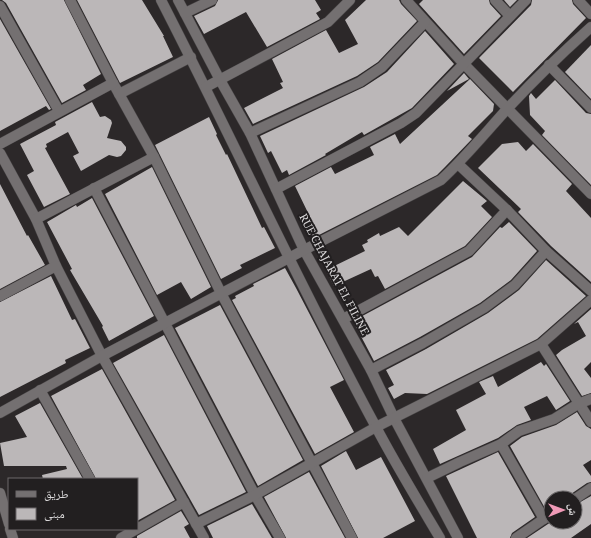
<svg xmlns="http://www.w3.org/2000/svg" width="591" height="538" font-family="Georgia,'Noto Naskh Arabic',serif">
	<rect width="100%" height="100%" fill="#2c2829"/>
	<g fill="#bbb7b8">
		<polygon points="2,0 64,0 101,74 83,85 86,90 62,103 6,3"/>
		<polygon points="77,0 142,0 164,36 163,36 173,57 120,83"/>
		<polygon points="218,0 315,0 321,10 316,13 320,19 267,47 246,12 204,34 194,16 215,6"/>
		<polygon points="366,0 399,0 401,4 417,21 378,62 357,76 253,124 244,108 283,88 280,83 283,82 272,59 326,30 339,53 358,44 345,20"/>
		<polygon points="423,0 489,0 490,4 501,16 464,54 419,4"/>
		<polygon points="504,0 517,0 510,7"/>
		<polygon points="532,0 572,0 573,4 586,18 513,92 479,58 531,5"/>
		<polygon points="0,19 51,109 49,110 46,106 0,131"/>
		<polygon points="425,31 454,64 412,108 364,135 362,132 325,154 326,155 289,175 287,170 282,173 271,151 268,153 260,136 364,87 387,72"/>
		<polygon points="591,45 591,99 565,72"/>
		<polygon points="464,73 469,79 447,91"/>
		<polygon points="470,79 494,104 493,111 468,136 472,139 445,167 437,175 315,237 307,234 302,224 311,219 295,186 331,167 335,174 374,155 370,147 395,134 400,144"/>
		<polygon points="555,80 586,113 591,114 591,185 542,135 545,131 530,115 529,96 531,93 536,99"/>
		<polygon points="92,102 100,117 105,116 111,120 112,123 107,138 121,141 126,147 126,150 121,156 117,157 109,155 81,171 73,156 79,153 68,132 46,144 47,147 45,148 70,194 44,207 27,175 34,171 20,144 56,125 55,122"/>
		<polygon points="209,117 217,134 216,135 226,155 227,154 262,228 264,227 275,248 240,265 242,268 221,279 155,145"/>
		<polygon points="518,142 526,151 533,144 572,184 566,191 591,218 591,282 551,246 518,212 521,209 478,168 502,144"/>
		<polygon points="152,167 211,287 191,299 181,282 157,295 105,194"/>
		<polygon points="463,181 487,201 481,206 492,217 465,246 385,289 378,276 375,277 371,269 334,286 326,270 365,251 362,245 368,242 367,240 379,233 380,236 399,227 408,236"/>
		<polygon points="0,184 27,236 28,235 45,265 0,289"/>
		<polygon points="92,198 154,316 109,341 102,327 103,326 70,270 72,269 47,222 76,205 77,207"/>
		<polygon points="509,222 537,251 511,280 480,303 420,337 374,361 353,321 472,257 500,227 502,228"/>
		<polygon points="546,260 586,296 537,339 427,394 405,393 394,399 388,388 394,385 386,370 426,349 488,313 519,290"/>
		<polygon points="285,268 296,288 344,380 330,387 354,432 315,454 232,300 236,298 235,296 254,286 253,284"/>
		<polygon points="51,276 72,320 75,319 90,348 65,360 66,363 0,397 0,302"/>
		<polygon points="220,305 303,460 258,486 175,328"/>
		<polygon points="591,309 591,362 584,369 591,378 591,393 582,396 556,355 562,350 586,336 578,322 574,324"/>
		<polygon points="164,335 246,492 199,515 113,363"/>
		<polygon points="541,362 544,366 546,364 570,401 556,410 547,396 524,407 531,420 517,425 498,438 440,464 433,449 466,430 456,410 486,394 479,382 493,376 498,387"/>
		<polygon points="102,369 175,500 137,521 137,479 96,479 51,396"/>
		<polygon points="40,403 83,479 43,479 42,475 67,469 66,466 4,466 0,443 27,437 15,416"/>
		<polygon points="577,412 586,426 591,429 591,460 583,465 591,476 591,482 587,483 571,494 569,498 551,498 551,508 546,510 510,446 522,437 556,425"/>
		<polygon points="346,451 356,470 381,457 415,521 383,538 358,538 321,466"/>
		<polygon points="498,452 535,517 512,533 510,538 477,538 446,476"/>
		<polygon points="309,472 345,538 286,538 264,497"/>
		<polygon points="591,496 591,524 571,538 527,538 551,522 575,522 575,505"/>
		<polygon points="252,504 272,538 213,538 207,526"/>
		<polygon points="181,511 189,524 184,527 190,538 137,538 137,536"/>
	</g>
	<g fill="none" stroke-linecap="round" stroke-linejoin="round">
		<defs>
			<g id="minor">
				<polyline points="70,0 113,83 154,157 221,293 352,538"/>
				<path d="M 161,0 C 234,142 300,287 376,427 C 396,465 418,501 440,538"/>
				<polyline points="178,0 220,80 250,133 304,250 371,370 394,418 458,538"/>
				<polyline points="406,0 463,63 591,194"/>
				<polyline points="495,0 510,16"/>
				<polyline points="578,0 591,14"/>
				<polyline points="0,6 59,111"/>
				<polyline points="185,13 212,0"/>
				<polyline points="549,65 591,108"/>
				<polyline points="206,87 328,22 350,0"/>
				<polyline points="119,94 191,57"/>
				<polyline points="250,133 360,82 382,67 425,22"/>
				<polyline points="0,144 113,83"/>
				<polyline points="0,153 36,219 56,266 102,356 204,538"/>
				<polyline points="458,164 507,210 546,251 591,291"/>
				<polyline points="94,188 255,495 280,538"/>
				<polyline points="276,189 401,123 416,113 526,0"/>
				<polyline points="36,219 154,157"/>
				<polyline points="0,296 56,266"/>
				<polyline points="343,319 469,251 507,210"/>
				<polyline points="541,344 591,422"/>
				<polyline points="371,370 423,343 484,308 515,285 546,251"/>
				<polyline points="40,390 90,479"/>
				<path d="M 0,413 L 102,356 L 304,250 L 441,180 C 465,158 486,132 508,108 C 534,80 562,53 591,27"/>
				<polyline points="501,444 544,519"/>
				<polyline points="427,478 460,462 501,444 519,431 554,419 578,404 591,399"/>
				<polyline points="0,493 9,524"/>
				<polyline points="575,499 591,488"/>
				<polyline points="196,524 255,495 376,427 541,344 591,300"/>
				<polyline points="10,529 13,538"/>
				<polyline points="121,538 184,502"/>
				<polyline points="516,538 551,514"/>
			</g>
		</defs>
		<use href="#minor" stroke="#484546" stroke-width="11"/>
		<use href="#minor" stroke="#747071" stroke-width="10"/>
	</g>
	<g text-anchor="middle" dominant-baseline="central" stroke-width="4" stroke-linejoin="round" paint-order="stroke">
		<g font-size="11" fill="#dbd9da" stroke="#221f20">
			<text transform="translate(333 275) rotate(62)">RUE CHAJARAT EL FILINE</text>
		</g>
	</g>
	<rect x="8" y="478" width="130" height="52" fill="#221f20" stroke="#6c696a"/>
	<rect x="16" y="491" width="20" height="6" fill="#747071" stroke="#6c696a"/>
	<text x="44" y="498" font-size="12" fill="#dbd9da">طريق</text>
	<rect x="16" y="508" width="20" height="12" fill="#bbb7b8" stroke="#6c696a"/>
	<text x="44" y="518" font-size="12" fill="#dbd9da">مبنى</text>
	<g transform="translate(563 510) rotate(89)"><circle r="19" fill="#221f20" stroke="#6c696a"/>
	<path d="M0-3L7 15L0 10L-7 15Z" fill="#f09ab7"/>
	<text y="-6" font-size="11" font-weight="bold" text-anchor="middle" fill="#dbd9da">ش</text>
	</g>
</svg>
